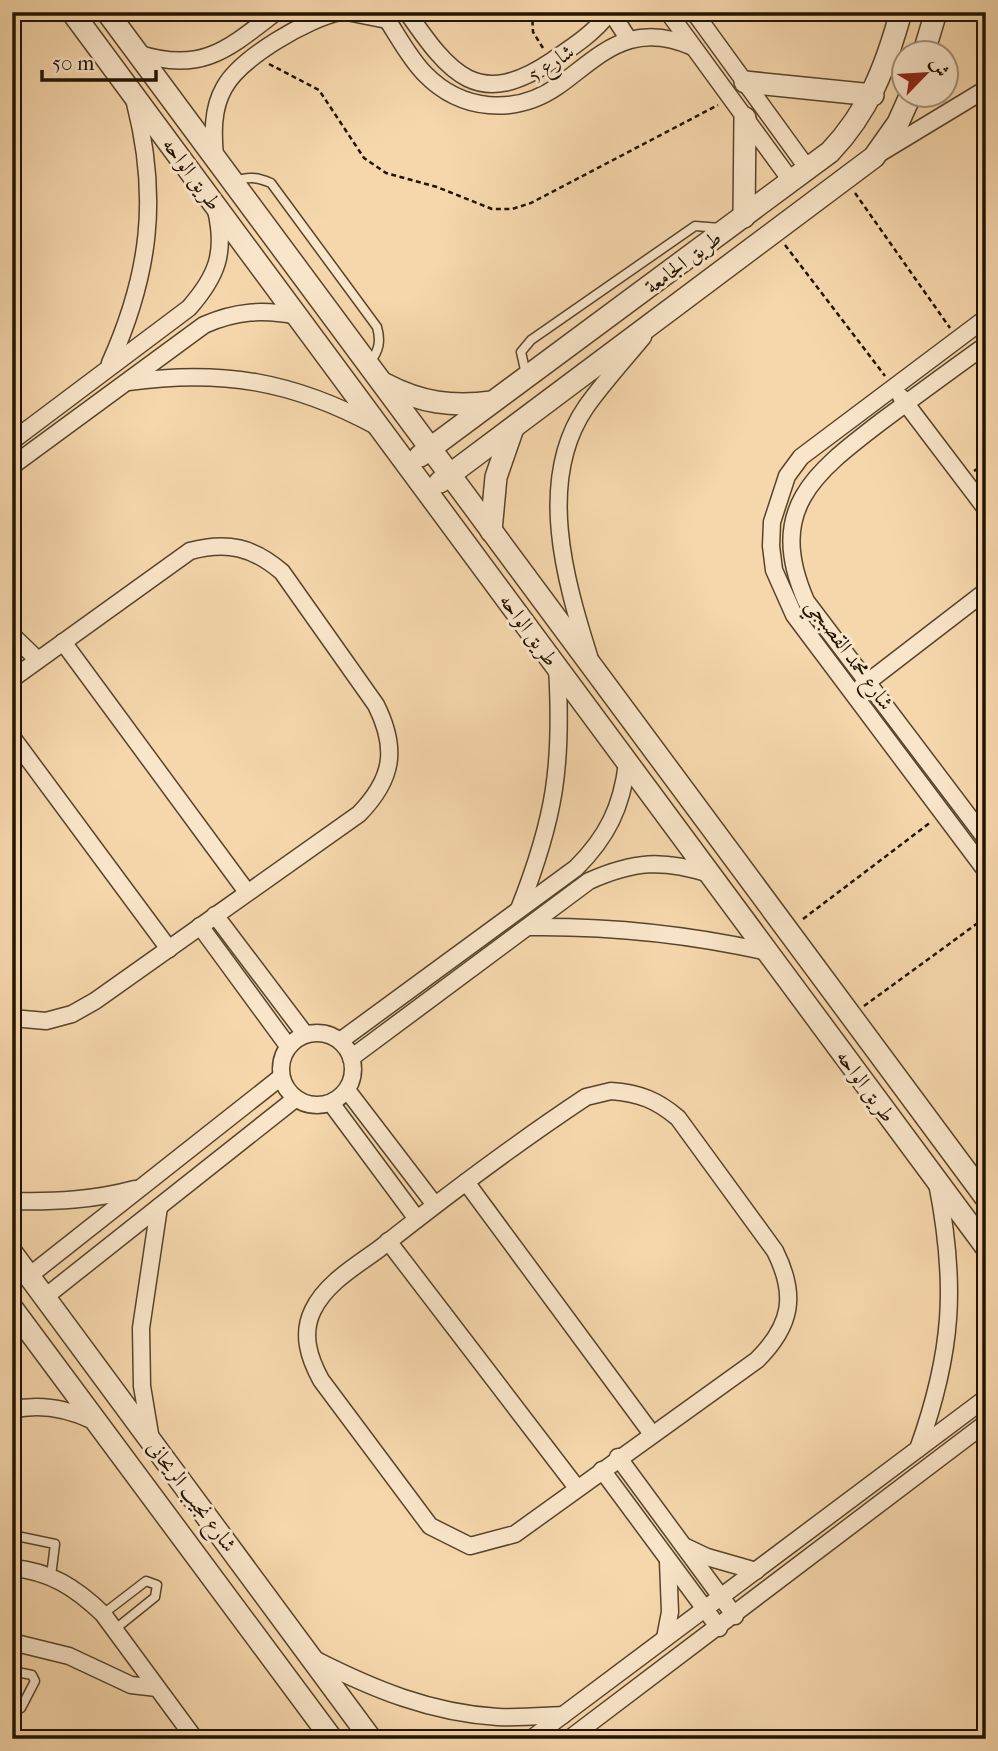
<svg xmlns="http://www.w3.org/2000/svg" width="998" height="1751" font-family="'IM FELL French Canon',Amiri,serif">
	<rect width="100%" height="100%" fill="#f6d7ac"/>
	<filter id="stains"><feTurbulence type="fractalNoise" baseFrequency=".00286" numOctaves="4"/><feColorMatrix values="0 0 0 0 .2 0 0 0 0 .09 0 0 0 0 .02 0 0 0 .5 -.17"/></filter>
	<radialGradient id="worn" r=".72"><stop offset=".6" stop-color="#630" stop-opacity="0"/><stop offset="1" stop-color="#630" stop-opacity=".3"/></radialGradient>
	<g fill="none" stroke-linecap="round" stroke-linejoin="round">
		<defs>
			<g id="service">
				<path d="M 233,182 C 248,176 257,177 271,183 L 377,327 C 381,341 379,351 370,362"/>
				<polyline points="526,374 521,352 531,340 695,226 720,228"/>
				<polyline points="12,1535 55,1544 51,1576"/>
				<polyline points="103,1614 146,1581 157,1585 155,1597 114,1630"/>
				<polyline points="12,1671 32,1675 35,1681 21,1708 12,1713"/>
			</g>
			<g id="minor">
				<polyline points="347,12 387,20"/>
				<path d="M 382,12 C 396,32 408,57 425,74 C 461,111 515,116 558,86 C 581,70 602,48 630,40 C 652,34 673,38 693,47"/>
				<path d="M 407,12 C 450,74 478,111 553,60 C 574,46 594,33 610,12"/>
				<polyline points="611,12 629,40"/>
				<polyline points="668,12 792,182"/>
				<polyline points="694,12 808,169"/>
				<path d="M 137,53 C 201,74 227,50 276,12"/>
				<polyline points="882,152 986,89"/>
				<path d="M 215,157 C 213,134 212,109 224,88 C 240,58 308,18 341,12"/>
				<polyline points="986,318 801,457 787,476 772,522 771,546 774,570 794,615 986,871"/>
				<path d="M 986,345 C 951,370 917,395 882,421 C 814,473 766,509 806,601 L 986,839"/>
				<path d="M 110,363 C 150,274 159,197 135,103"/>
				<path d="M 128,382 C 221,369 293,381 376,426"/>
				<polyline points="901,397 986,509"/>
				<path d="M 12,441 L 189,308 C 217,276 226,253 216,210"/>
				<path d="M 12,466 L 204,325 C 236,311 263,309 297,316"/>
				<polyline points="12,635 38,660"/>
				<polyline points="63,642 247,892"/>
				<path d="M 589,656 C 565,580 536,480 586,407 C 603,383 624,360 643,337"/>
				<path d="M 12,679 L 190,551 C 227,541 253,547 282,572 L 376,705 C 398,749 393,779 359,814 L 95,1001 L 72,1014 L 46,1021 L 12,1018"/>
				<polyline points="860,688 986,591"/>
				<polyline points="12,737 169,949"/>
				<path d="M 519,909 C 555,818 563,765 557,667"/>
				<polyline points="215,915 305,1034"/>
				<polyline points="200,926 288,1046"/>
				<path d="M 529,927 C 611,926 688,934 768,952"/>
				<circle cx="317" cy="1069" r="36"/>
				<path d="M 340,1041 L 576,868 C 607,837 622,807 627,763"/>
				<path d="M 351,1058 L 589,881 C 634,861 662,859 710,874"/>
				<polyline points="347,1090 435,1205"/>
				<path d="M 611,1091 C 639,1093 657,1100 678,1118 L 775,1251 C 797,1295 792,1325 757,1360 L 515,1534 L 470,1546 L 430,1526 L 321,1380 C 309,1358 301,1334 313,1310 C 326,1283 356,1266 379,1249 C 446,1196 515,1144 586,1097 Z"/>
				<polyline points="331,1103 417,1219"/>
				<polyline points="466,1182 652,1434"/>
				<path d="M 12,1201 C 55,1202 94,1200 135,1189"/>
				<polyline points="388,1241 577,1488"/>
				<polyline points="29,1276 281,1077"/>
				<polyline points="45,1297 295,1099"/>
				<path d="M 12,1410 C 41,1403 68,1409 94,1421"/>
				<polyline points="151,1440 142,1386 141,1328 159,1207"/>
				<path d="M 918,1449 C 953,1352 957,1284 937,1183"/>
				<polyline points="618,1457 735,1616"/>
				<polyline points="602,1470 719,1628"/>
				<polyline points="686,1547 707,1557 756,1571"/>
				<path d="M 12,1568 C 50,1571 76,1588 103,1614 L 195,1739"/>
				<polyline points="665,1638 670,1612 668,1561"/>
				<polyline points="12,1642 69,1656 131,1685 157,1688"/>
				<path d="M 314,1659 C 373,1689 431,1713 498,1717 C 520,1718 542,1716 563,1715"/>
				<polyline points="531,1739 986,1398"/>
				<polyline points="569,1739 986,1423"/>
			</g>
			<g id="tertiary">
				<polyline points="72,12 986,1247"/>
				<polyline points="107,12 986,1198"/>
				<polyline points="924,52 936,12"/>
				<polyline points="745,82 873,95"/>
				<polyline points="744,217 745,118"/>
				<path d="M 385,384 C 421,403 452,407 492,402"/>
				<path d="M 420,456 L 830,152 C 869,111 886,66 901,12"/>
				<polyline points="440,482 874,157 898,123 911,94"/>
				<polyline points="491,531 496,477 513,428"/>
				<polyline points="12,1253 371,1739"/>
				<polyline points="12,1308 332,1739"/>
			</g>
		</defs>
		<use href="#service" stroke="#57442b" stroke-width="11"/>
		<use href="#minor" stroke="#57442b" stroke-width="19"/>
		<use href="#tertiary" stroke="#57442b" stroke-width="24"/>
		<g stroke="#221300" stroke-width="2.5" stroke-dasharray="5 3.5" stroke-linecap="butt">
			<polyline points="532,12 533,32 543,48"/>
			<polyline points="269,64 319,90 364,158 386,173 437,187 492,209 512,209 531,203 718,105"/>
			<polyline points="855,193 950,328"/>
			<polyline points="785,245 885,376"/>
			<polyline points="974,471 986,463"/>
			<polyline points="803,919 931,822"/>
			<polyline points="864,1006 986,917"/>
		</g>
		<use href="#service" stroke="#f9e5c9" stroke-width="8"/>
		<use href="#minor" stroke="#f9e5c9" stroke-width="16"/>
		<use href="#tertiary" stroke="#f9e5c9" stroke-width="21"/>
	</g>
	<g text-anchor="middle" dominant-baseline="central" stroke-width="6" stroke-linejoin="round" paint-order="stroke">
		<g font-size="21" fill="#221300" stroke="#f9e5c9">
			<text transform="translate(551 63) rotate(-33)">شارع 5</text>
			<text transform="translate(192 174) rotate(54)">طريق الواحه</text>
			<text transform="translate(683 262) rotate(-37)">طريق الجامعة</text>
			<text transform="translate(529 630) rotate(54)">طريق الواحه</text>
			<text transform="translate(850 654) rotate(54)">شارع محمد القصبجي</text>
			<text transform="translate(866 1086) rotate(54)">طريق الواحه</text>
			<text transform="translate(192 1496) rotate(53)">شارع نجيب الريحانى</text>
		</g>
	</g>
	<rect width="998" height="1751" fill="none" stroke="#f6d7ac" stroke-width="42"/>
	<rect x="14" y="14" width="970" height="1723" fill="none" stroke="#221300" stroke-width="3.5"/>
	<rect x="21" y="21" width="956" height="1709" fill="none" stroke="#221300" stroke-width="2"/>
	<g transform="translate(925 74) rotate(65)"><circle r="33" fill="#f9e5c9" stroke="#a39179" stroke-width="2"/>
	<path d="M0-5L12 26L0 18L-12 26Z" fill="#8f2418"/>
	<text y="-10" font-size="19" font-weight="bold" text-anchor="middle" fill="#221300">ش</text>
	</g>
	<path d="M42 70v10h114v-10" fill="none" stroke="#221300" stroke-width="3.5"/>
	<text x="52" y="70" font-size="21" fill="#221300" stroke="#f9e5c9" stroke-width="5" paint-order="stroke">50 m</text>
	<rect width="100%" height="100%" filter="url(#stains)"/>
	<rect width="100%" height="100%" fill="url(#worn)"/>
</svg>
